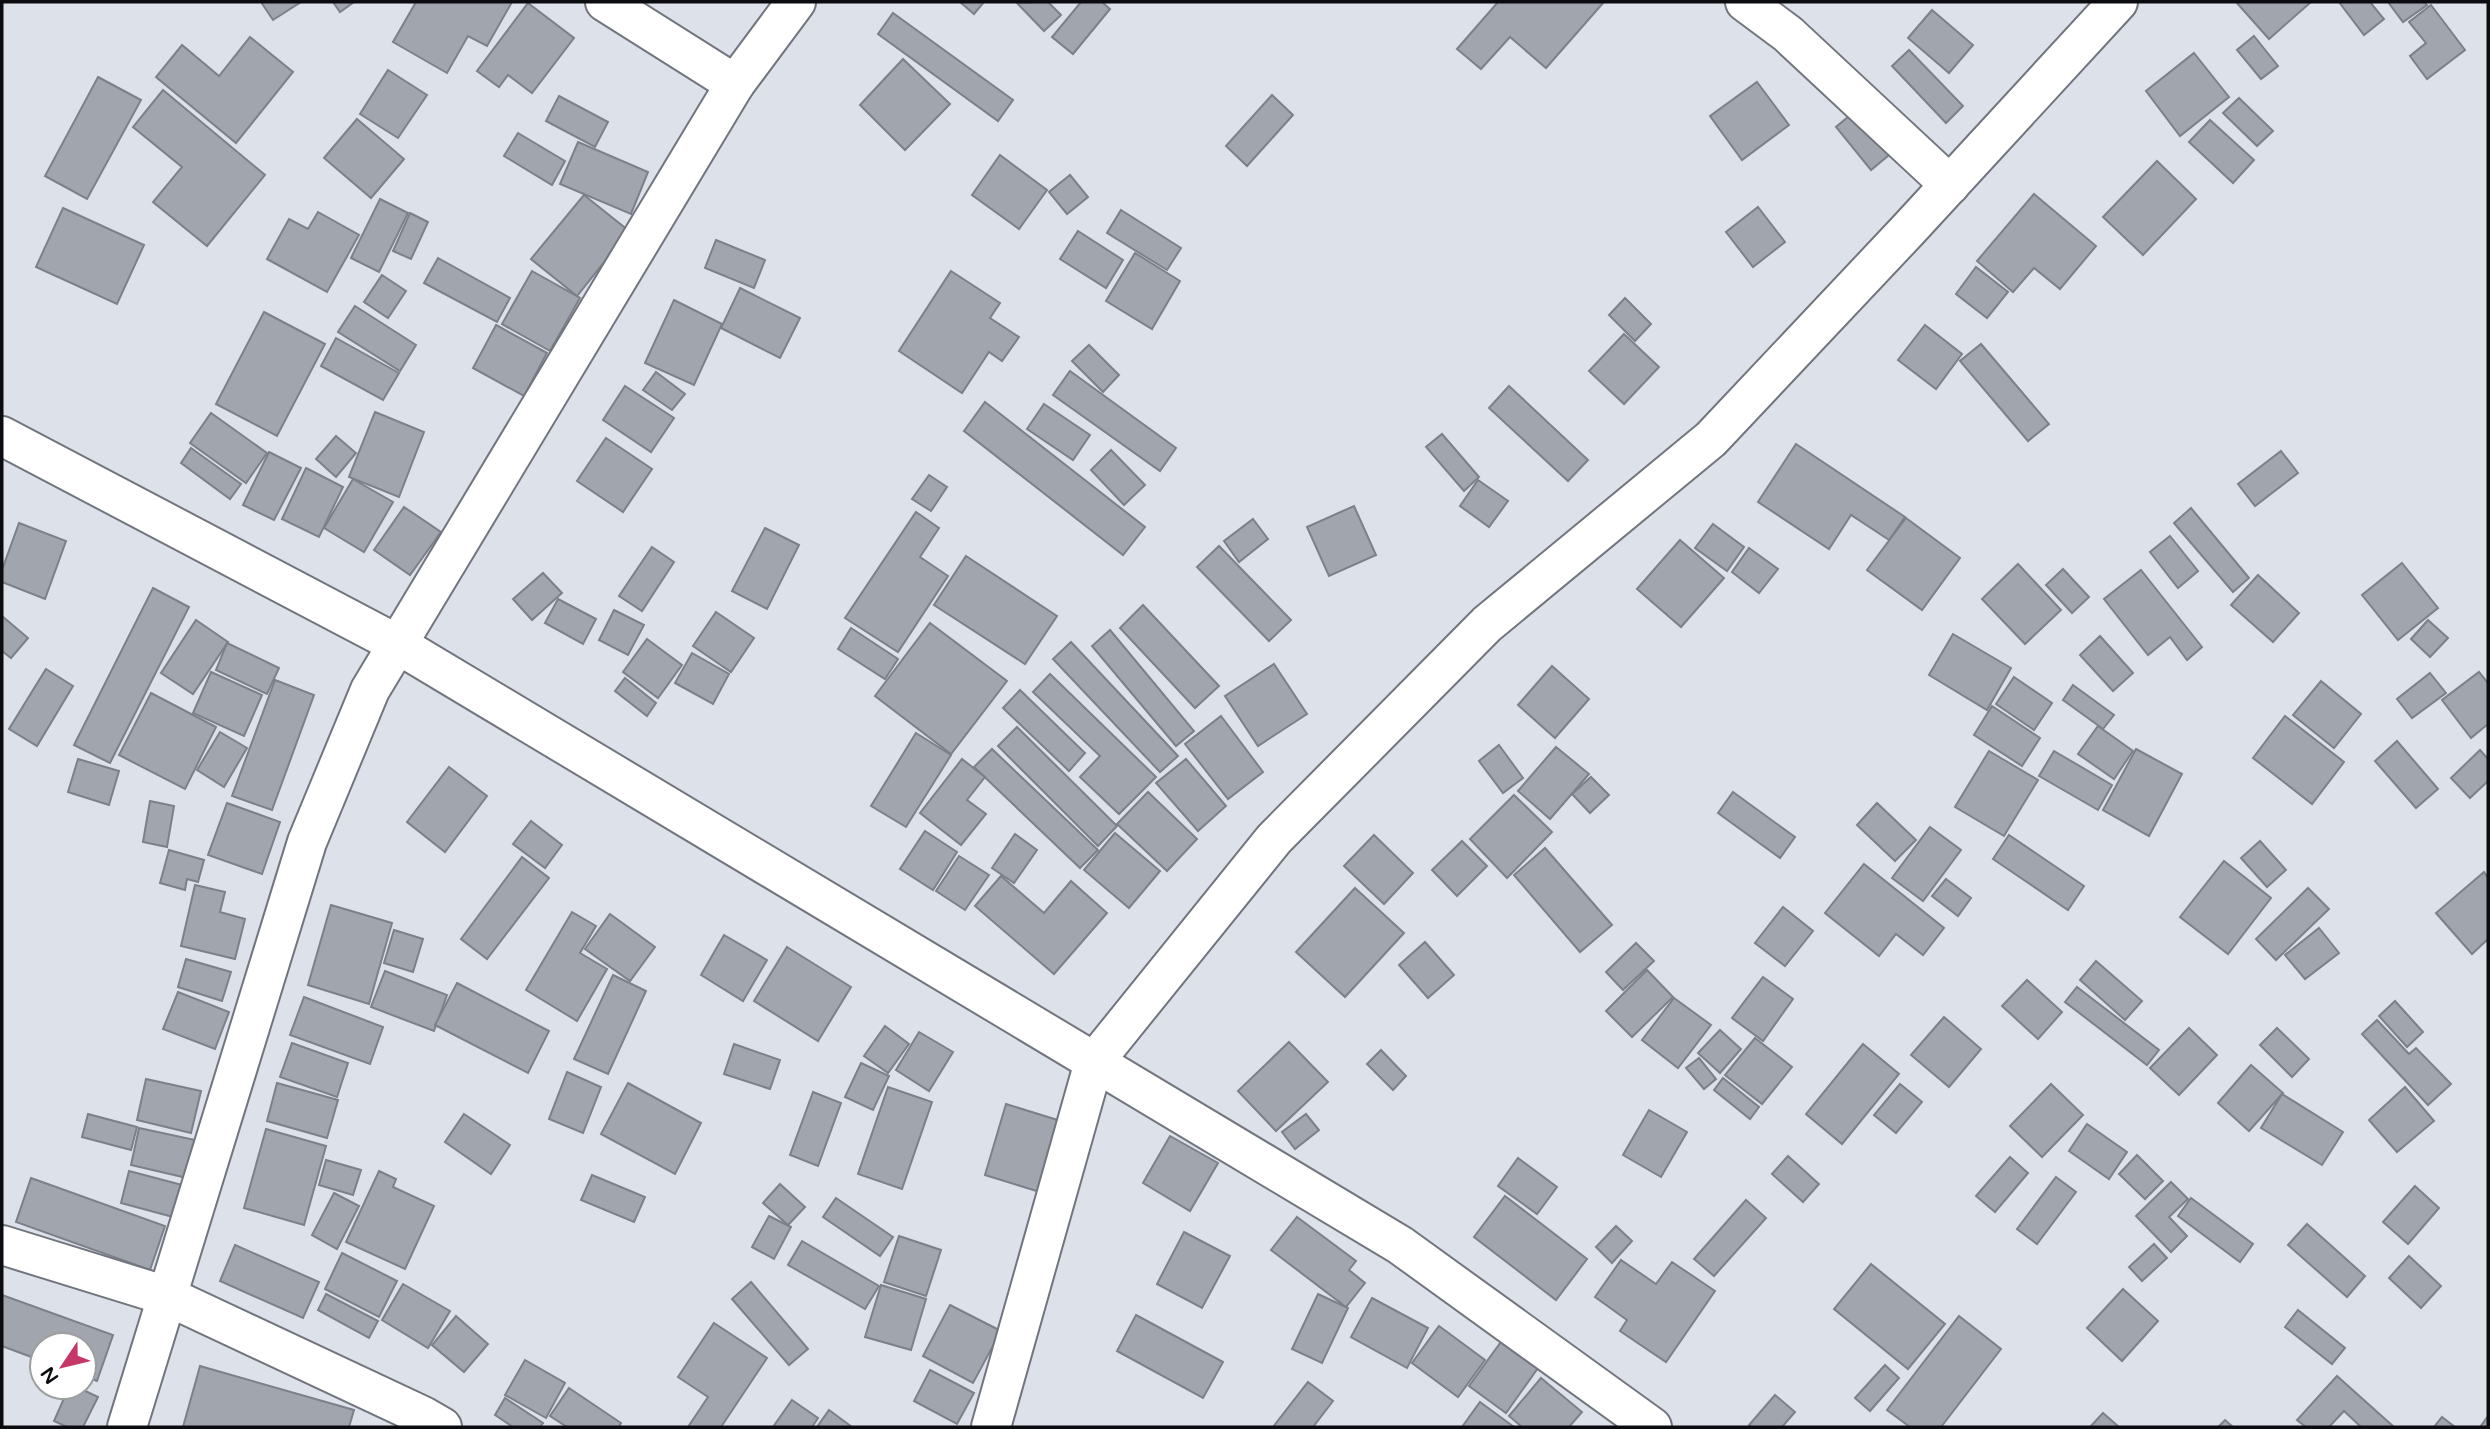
<svg xmlns="http://www.w3.org/2000/svg" width="2490" height="1429" font-family="'Varela Round',sans-serif">
	<rect width="100%" height="100%" fill="#dce1ea"/>
	<g fill="#a1a6ae" stroke="#7c8089" stroke-width="2">
		<polygon points="261,2 301,2 273,20"/>
		<polygon points="333,2 354,2 340,12"/>
		<polygon points="416,2 512,2 487,46 468,36 447,73 393,42"/>
		<polygon points="960,2 984,2 974,14"/>
		<polygon points="1048,2 1061,15 1044,31 1017,3"/>
		<polygon points="1081,2 1102,2 1110,9 1073,54 1052,37"/>
		<polygon points="1498,2 1604,2 1546,68 1510,37 1481,69 1457,49"/>
		<polygon points="2236,2 2311,2 2269,39"/>
		<polygon points="2339,2 2370,2 2384,19 2364,35"/>
		<polygon points="2388,2 2424,2 2427,5 2403,22"/>
		<polygon points="528,3 574,38 532,93 508,75 499,87 477,71"/>
		<polygon points="2431,5 2465,50 2427,79 2410,56 2426,43 2409,22"/>
		<polygon points="1932,10 1973,45 1949,73 1908,38"/>
		<polygon points="893,13 1013,100 998,121 878,34"/>
		<polygon points="2254,36 2278,66 2261,79 2237,50"/>
		<polygon points="250,37 293,72 236,143 156,77 182,45 219,76"/>
		<polygon points="1909,50 1963,106 1946,123 1892,66"/>
		<polygon points="2194,53 2229,97 2180,136 2146,91"/>
		<polygon points="903,59 950,104 905,150 860,105"/>
		<polygon points="388,70 427,95 398,138 360,114"/>
		<polygon points="98,77 141,100 87,199 45,176"/>
		<polygon points="1757,82 1789,125 1742,160 1710,116"/>
		<polygon points="163,90 265,175 207,246 153,202 182,167 133,127"/>
		<polygon points="1272,95 1293,115 1247,166 1226,146"/>
		<polygon points="559,96 608,122 595,147 546,121"/>
		<polygon points="2239,98 2273,131 2257,146 2223,113"/>
		<polygon points="1854,112 1889,155 1871,170 1836,127"/>
		<polygon points="357,119 404,159 371,198 324,158"/>
		<polygon points="2210,120 2254,160 2233,183 2189,142"/>
		<polygon points="518,133 565,161 552,185 504,156"/>
		<polygon points="578,142 648,172 631,214 560,184"/>
		<polygon points="1000,155 1047,190 1019,229 972,195"/>
		<polygon points="2157,161 2196,199 2143,255 2103,217"/>
		<polygon points="1070,175 1088,197 1067,214 1049,192"/>
		<polygon points="2034,194 2096,246 2060,289 2034,268 2013,292 1977,261"/>
		<polygon points="584,195 629,231 577,296 531,259"/>
		<polygon points="380,199 408,213 379,272 351,258"/>
		<polygon points="1758,207 1785,242 1753,267 1726,232"/>
		<polygon points="63,208 144,245 117,304 36,267"/>
		<polygon points="1121,210 1181,248 1167,270 1107,233"/>
		<polygon points="318,212 359,235 327,292 267,259 289,219 308,229"/>
		<polygon points="410,213 428,222 411,259 393,251"/>
		<polygon points="1078,231 1123,260 1106,288 1060,259"/>
		<polygon points="716,240 765,260 754,288 705,268"/>
		<polygon points="1135,253 1180,281 1152,329 1106,301"/>
		<polygon points="438,258 510,298 497,322 424,283"/>
		<polygon points="1976,267 2008,292 1987,318 1956,294"/>
		<polygon points="532,271 580,298 550,351 502,324"/>
		<polygon points="951,271 1000,303 990,318 1019,337 1002,361 989,352 962,393 899,351"/>
		<polygon points="382,275 406,291 388,318 364,302"/>
		<polygon points="740,288 800,318 780,358 721,328"/>
		<polygon points="1625,298 1651,324 1635,341 1609,315"/>
		<polygon points="674,300 722,324 694,385 645,363"/>
		<polygon points="355,306 416,345 400,371 338,332"/>
		<polygon points="264,312 325,344 277,436 216,404"/>
		<polygon points="496,325 547,353 524,396 473,368"/>
		<polygon points="1925,325 1962,354 1936,389 1898,360"/>
		<polygon points="1624,334 1659,367 1624,404 1589,371"/>
		<polygon points="336,338 399,373 383,400 321,366"/>
		<polygon points="1981,344 2049,424 2028,441 1960,361"/>
		<polygon points="1089,345 1119,375 1103,392 1072,361"/>
		<polygon points="1070,371 1176,448 1160,471 1053,395"/>
		<polygon points="656,372 685,394 672,410 643,390"/>
		<polygon points="625,386 674,418 651,452 603,420"/>
		<polygon points="1509,386 1588,460 1568,481 1489,408"/>
		<polygon points="985,402 1145,527 1123,555 964,431"/>
		<polygon points="1044,404 1090,435 1073,460 1027,429"/>
		<polygon points="375,412 424,432 399,497 349,477"/>
		<polygon points="211,413 267,453 246,483 190,443"/>
		<polygon points="1442,434 1479,477 1464,491 1426,447"/>
		<polygon points="336,436 356,453 336,477 316,459"/>
		<polygon points="606,438 652,469 623,512 577,481"/>
		<polygon points="1796,444 1905,517 1889,540 1851,515 1829,549 1758,502"/>
		<polygon points="191,448 241,484 230,499 181,463"/>
		<polygon points="1111,450 1145,485 1124,505 1091,470"/>
		<polygon points="2281,451 2298,473 2255,506 2238,484"/>
		<polygon points="269,452 301,468 274,520 243,505"/>
		<polygon points="306,468 343,487 319,537 282,519"/>
		<polygon points="929,475 947,487 931,511 912,499"/>
		<polygon points="353,479 393,502 364,552 324,528"/>
		<polygon points="1478,480 1508,501 1489,527 1460,506"/>
		<polygon points="1354,506 1376,555 1329,576 1307,527"/>
		<polygon points="404,507 441,532 410,575 374,550"/>
		<polygon points="2191,508 2249,578 2233,592 2174,523"/>
		<polygon points="916,512 939,528 920,557 948,576 898,652 845,618"/>
		<polygon points="1906,518 1960,558 1922,610 1867,570"/>
		<polygon points="1253,519 1268,539 1239,562 1224,541"/>
		<polygon points="19,523 66,541 45,599 2,582 2,570"/>
		<polygon points="1713,524 1744,547 1727,571 1695,548"/>
		<polygon points="765,528 799,545 767,609 732,591"/>
		<polygon points="2170,536 2198,571 2178,588 2150,552"/>
		<polygon points="1680,540 1724,578 1681,627 1637,589"/>
		<polygon points="1219,546 1291,620 1269,641 1197,567"/>
		<polygon points="652,547 674,562 642,611 619,596"/>
		<polygon points="1749,548 1778,569 1759,593 1732,572"/>
		<polygon points="966,556 1057,616 1025,664 934,605"/>
		<polygon points="2402,563 2438,608 2398,640 2362,595"/>
		<polygon points="2018,564 2061,610 2025,644 1982,599"/>
		<polygon points="2063,569 2089,597 2072,613 2046,585"/>
		<polygon points="2141,570 2202,647 2187,660 2170,637 2148,655 2104,599"/>
		<polygon points="543,573 562,593 532,620 513,599"/>
		<polygon points="2258,575 2299,613 2273,642 2231,605"/>
		<polygon points="153,588 189,607 110,763 74,745"/>
		<polygon points="558,599 596,619 583,644 545,623"/>
		<polygon points="1143,605 1219,686 1195,708 1120,628"/>
		<polygon points="614,610 644,625 628,655 599,640"/>
		<polygon points="716,612 754,638 731,672 693,646"/>
		<polygon points="2,616 28,638 11,658 2,651"/>
		<polygon points="196,620 228,642 193,694 161,673"/>
		<polygon points="2428,620 2448,638 2430,657 2411,639"/>
		<polygon points="930,623 1007,681 951,754 875,696"/>
		<polygon points="851,628 898,659 885,679 838,649"/>
		<polygon points="1110,630 1194,731 1176,746 1092,646"/>
		<polygon points="1953,634 2011,668 1987,710 1929,675"/>
		<polygon points="2100,636 2133,673 2113,691 2080,655"/>
		<polygon points="647,639 682,665 658,698 623,672"/>
		<polygon points="1071,642 1178,756 1160,772 1053,659"/>
		<polygon points="227,643 279,668 267,694 216,670"/>
		<polygon points="692,653 729,674 713,704 675,683"/>
		<polygon points="1274,664 1307,714 1258,746 1225,696"/>
		<polygon points="1552,666 1589,699 1555,738 1518,705"/>
		<polygon points="46,669 73,686 37,746 9,729"/>
		<polygon points="211,672 262,695 244,736 193,713"/>
		<polygon points="2479,672 2488,683 2488,724 2471,738 2442,700"/>
		<polygon points="2430,673 2446,693 2412,718 2397,699"/>
		<polygon points="1050,674 1156,777 1119,814 1080,777 1100,756 1033,692"/>
		<polygon points="2014,677 2052,703 2034,730 1996,704"/>
		<polygon points="625,678 656,703 647,716 615,691"/>
		<polygon points="275,680 314,695 272,810 232,796"/>
		<polygon points="2321,681 2361,714 2334,748 2293,715"/>
		<polygon points="2073,685 2114,715 2103,729 2063,700"/>
		<polygon points="1020,690 1085,753 1069,771 1003,708"/>
		<polygon points="151,693 216,727 185,789 119,755"/>
		<polygon points="1992,706 2040,738 2022,766 1974,735"/>
		<polygon points="1221,716 1263,772 1228,799 1185,744"/>
		<polygon points="2285,716 2344,762 2312,804 2253,758"/>
		<polygon points="2098,726 2133,751 2114,779 2078,754"/>
		<polygon points="1017,727 1117,826 1098,846 998,746"/>
		<polygon points="220,732 247,748 224,787 197,770"/>
		<polygon points="916,733 951,755 906,827 871,806"/>
		<polygon points="2397,741 2438,789 2416,808 2375,761"/>
		<polygon points="1499,745 1523,778 1503,793 1479,761"/>
		<polygon points="1556,747 1589,774 1550,819 1518,791"/>
		<polygon points="992,749 1098,850 1080,868 974,767"/>
		<polygon points="2136,749 2182,774 2149,836 2103,810"/>
		<polygon points="2480,750 2488,759 2488,781 2470,798 2451,778"/>
		<polygon points="1989,751 2038,780 2004,836 1955,807"/>
		<polygon points="2054,751 2112,785 2098,810 2039,776"/>
		<polygon points="78,759 119,771 109,805 68,792"/>
		<polygon points="962,759 985,777 967,800 986,814 961,845 920,813"/>
		<polygon points="1186,759 1226,806 1198,831 1156,783"/>
		<polygon points="449,767 487,796 445,852 407,822"/>
		<polygon points="1591,777 1609,795 1590,813 1572,794"/>
		<polygon points="1148,792 1197,839 1167,871 1117,824"/>
		<polygon points="1733,792 1795,837 1780,858 1718,813"/>
		<polygon points="1514,795 1552,832 1507,878 1470,839"/>
		<polygon points="150,801 174,806 167,847 143,842"/>
		<polygon points="227,803 280,822 262,874 208,855"/>
		<polygon points="1877,803 1916,840 1895,861 1857,825"/>
		<polygon points="531,821 562,845 545,868 513,844"/>
		<polygon points="1930,827 1961,850 1923,901 1892,878"/>
		<polygon points="925,831 957,852 933,890 900,869"/>
		<polygon points="1115,833 1160,871 1129,908 1084,870"/>
		<polygon points="1015,834 1037,850 1014,883 992,868"/>
		<polygon points="1374,835 1413,873 1384,904 1344,866"/>
		<polygon points="2009,835 2084,886 2068,910 1993,859"/>
		<polygon points="1462,841 1487,866 1457,896 1432,870"/>
		<polygon points="2260,841 2286,870 2267,887 2241,858"/>
		<polygon points="1545,848 1612,925 1580,952 1514,875"/>
		<polygon points="169,850 204,860 198,882 187,879 185,890 160,883"/>
		<polygon points="959,856 989,875 965,910 936,891"/>
		<polygon points="522,857 549,878 487,959 461,939"/>
		<polygon points="2224,861 2271,898 2228,954 2180,917"/>
		<polygon points="1864,864 1944,928 1923,955 1896,934 1879,956 1825,913"/>
		<polygon points="2484,872 2488,878 2488,939 2472,954 2436,913"/>
		<polygon points="1001,876 1044,913 1071,881 1107,913 1054,974 975,906"/>
		<polygon points="1946,879 1971,898 1958,916 1932,896"/>
		<polygon points="195,885 225,892 220,912 245,919 235,959 181,946"/>
		<polygon points="1355,888 1404,933 1345,997 1296,952"/>
		<polygon points="2308,888 2329,909 2276,960 2256,939"/>
		<polygon points="331,905 392,923 369,1004 308,985"/>
		<polygon points="1783,907 1813,931 1785,966 1755,943"/>
		<polygon points="572,912 596,926 580,953 607,969 577,1021 526,990"/>
		<polygon points="610,914 655,947 630,981 585,949"/>
		<polygon points="2319,928 2339,953 2305,979 2285,955"/>
		<polygon points="394,930 423,939 413,972 384,963"/>
		<polygon points="724,935 767,960 743,1001 701,975"/>
		<polygon points="1425,942 1454,975 1428,998 1399,965"/>
		<polygon points="1636,943 1654,961 1623,990 1606,972"/>
		<polygon points="787,947 851,987 818,1041 754,1001"/>
		<polygon points="186,959 231,972 222,1001 178,987"/>
		<polygon points="2096,961 2142,1001 2125,1020 2080,980"/>
		<polygon points="1647,970 1673,997 1632,1037 1606,1011"/>
		<polygon points="385,971 447,995 434,1031 371,1007"/>
		<polygon points="613,975 646,991 608,1074 574,1059"/>
		<polygon points="1763,977 1793,999 1763,1041 1732,1018"/>
		<polygon points="2027,980 2062,1012 2038,1039 2002,1006"/>
		<polygon points="457,983 549,1031 528,1073 435,1025"/>
		<polygon points="2077,987 2159,1050 2147,1065 2065,1002"/>
		<polygon points="178,992 229,1012 215,1049 163,1029"/>
		<polygon points="304,997 383,1027 370,1064 290,1035"/>
		<polygon points="1674,998 1711,1025 1678,1068 1642,1040"/>
		<polygon points="2395,1001 2423,1032 2407,1047 2379,1016"/>
		<polygon points="1944,1017 1981,1049 1949,1087 1911,1055"/>
		<polygon points="2377,1020 2409,1054 2416,1048 2451,1084 2428,1105 2362,1034"/>
		<polygon points="885,1026 909,1044 888,1073 864,1056"/>
		<polygon points="2189,1028 2217,1055 2179,1095 2150,1068"/>
		<polygon points="2277,1028 2309,1059 2292,1077 2260,1045"/>
		<polygon points="1720,1030 1741,1049 1720,1073 1698,1053"/>
		<polygon points="919,1032 953,1052 929,1091 896,1070"/>
		<polygon points="1755,1038 1792,1067 1762,1104 1725,1075"/>
		<polygon points="1289,1042 1328,1082 1276,1131 1238,1091"/>
		<polygon points="292,1043 348,1063 337,1097 280,1077"/>
		<polygon points="734,1044 780,1060 770,1089 724,1074"/>
		<polygon points="1863,1044 1899,1074 1842,1144 1806,1114"/>
		<polygon points="1381,1050 1406,1076 1393,1090 1367,1064"/>
		<polygon points="1699,1058 1716,1079 1704,1089 1686,1068"/>
		<polygon points="861,1063 889,1076 873,1110 845,1097"/>
		<polygon points="2251,1065 2283,1093 2249,1131 2218,1103"/>
		<polygon points="567,1072 601,1087 583,1133 549,1119"/>
		<polygon points="1723,1078 1759,1107 1750,1119 1714,1090"/>
		<polygon points="146,1079 201,1091 191,1133 137,1120"/>
		<polygon points="277,1083 338,1100 327,1138 267,1121"/>
		<polygon points="628,1083 701,1123 675,1174 601,1134"/>
		<polygon points="1900,1084 1922,1102 1896,1133 1874,1115"/>
		<polygon points="2051,1084 2083,1115 2042,1157 2010,1126"/>
		<polygon points="888,1087 932,1102 902,1189 858,1174"/>
		<polygon points="2405,1087 2434,1121 2397,1152 2369,1120"/>
		<polygon points="813,1092 841,1103 818,1166 790,1155"/>
		<polygon points="2282,1094 2343,1132 2322,1165 2261,1128"/>
		<polygon points="1006,1104 1064,1122 1043,1193 985,1175"/>
		<polygon points="1649,1110 1687,1132 1661,1177 1623,1155"/>
		<polygon points="88,1114 137,1127 131,1150 82,1137"/>
		<polygon points="464,1114 510,1145 491,1174 445,1142"/>
		<polygon points="1306,1114 1319,1130 1295,1149 1282,1132"/>
		<polygon points="2087,1124 2127,1152 2109,1179 2069,1151"/>
		<polygon points="139,1128 195,1140 187,1178 131,1165"/>
		<polygon points="266,1129 326,1146 304,1225 244,1208"/>
		<polygon points="1170,1136 1218,1163 1190,1211 1143,1183"/>
		<polygon points="2137,1155 2163,1181 2145,1199 2119,1174"/>
		<polygon points="1788,1156 1819,1184 1803,1202 1772,1174"/>
		<polygon points="2010,1157 2028,1173 1995,1212 1976,1196"/>
		<polygon points="1518,1158 1557,1187 1537,1214 1498,1186"/>
		<polygon points="326,1160 361,1170 353,1195 319,1185"/>
		<polygon points="129,1171 182,1185 173,1217 121,1203"/>
		<polygon points="379,1171 396,1179 393,1187 434,1206 405,1269 346,1242"/>
		<polygon points="592,1175 645,1197 634,1222 581,1200"/>
		<polygon points="2056,1177 2076,1192 2037,1244 2017,1229"/>
		<polygon points="31,1178 165,1226 150,1270 16,1222"/>
		<polygon points="2171,1182 2188,1199 2169,1217 2187,1236 2171,1252 2136,1216"/>
		<polygon points="780,1184 805,1207 788,1225 763,1203"/>
		<polygon points="2415,1186 2439,1208 2408,1244 2383,1222"/>
		<polygon points="334,1193 359,1206 337,1249 312,1235"/>
		<polygon points="1505,1196 1587,1259 1556,1300 1474,1237"/>
		<polygon points="836,1198 893,1237 880,1256 823,1217"/>
		<polygon points="2191,1198 2253,1244 2240,1262 2178,1216"/>
		<polygon points="1746,1200 1766,1218 1714,1276 1694,1259"/>
		<polygon points="769,1216 791,1227 774,1259 752,1247"/>
		<polygon points="1297,1217 1356,1261 1349,1270 1365,1283 1346,1307 1271,1250"/>
		<polygon points="2307,1224 2365,1276 2347,1297 2288,1245"/>
		<polygon points="1616,1226 1632,1241 1612,1263 1596,1247"/>
		<polygon points="1184,1232 1230,1256 1202,1308 1157,1284"/>
		<polygon points="899,1236 941,1250 926,1296 884,1282"/>
		<polygon points="802,1241 879,1286 865,1309 788,1265"/>
		<polygon points="2154,1244 2167,1258 2142,1281 2129,1267"/>
		<polygon points="235,1245 319,1282 303,1318 220,1281"/>
		<polygon points="342,1253 397,1281 379,1317 325,1289"/>
		<polygon points="2409,1256 2441,1286 2421,1308 2389,1278"/>
		<polygon points="1621,1260 1656,1284 1672,1262 1715,1291 1666,1362 1620,1331 1627,1320 1595,1297"/>
		<polygon points="1871,1264 1945,1324 1908,1369 1834,1309"/>
		<polygon points="751,1282 808,1349 789,1365 732,1299"/>
		<polygon points="403,1284 450,1311 428,1348 382,1320"/>
		<polygon points="881,1285 926,1299 911,1350 865,1337"/>
		<polygon points="2123,1289 2158,1321 2122,1361 2087,1328"/>
		<polygon points="326,1294 378,1321 369,1338 318,1310"/>
		<polygon points="1318,1294 1348,1308 1322,1363 1292,1349"/>
		<polygon points="2,1295 113,1335 97,1381 84,1376 84,1345 42,1345 42,1361 2,1346"/>
		<polygon points="1372,1298 1428,1328 1407,1368 1351,1337"/>
		<polygon points="950,1305 1001,1331 973,1383 923,1356"/>
		<polygon points="2298,1310 2345,1348 2332,1364 2285,1327"/>
		<polygon points="1136,1315 1223,1362 1203,1398 1117,1351"/>
		<polygon points="456,1316 488,1344 464,1372 432,1345"/>
		<polygon points="1959,1316 2001,1349 1941,1427 1910,1427 1887,1410"/>
		<polygon points="714,1323 767,1358 721,1427 688,1427 708,1397 678,1377"/>
		<polygon points="1439,1326 1485,1360 1458,1397 1412,1363"/>
		<polygon points="1506,1335 1543,1361 1506,1413 1469,1386"/>
		<polygon points="525,1360 565,1383 546,1418 505,1395"/>
		<polygon points="1885,1365 1899,1378 1870,1411 1855,1398"/>
		<polygon points="200,1366 354,1410 349,1427 183,1427"/>
		<polygon points="930,1370 974,1393 957,1424 914,1401"/>
		<polygon points="2337,1376 2394,1427 2361,1427 2344,1411 2329,1427 2306,1427 2297,1420"/>
		<polygon points="1541,1378 1582,1412 1569,1427 1522,1427 1509,1416"/>
		<polygon points="1308,1382 1333,1401 1313,1427 1273,1427"/>
		<polygon points="69,1387 77,1387 98,1397 83,1427 67,1427 54,1421"/>
		<polygon points="569,1388 621,1423 619,1427 567,1427 550,1416"/>
		<polygon points="1775,1395 1795,1412 1782,1427 1752,1427 1749,1425"/>
		<polygon points="505,1398 543,1423 540,1427 513,1427 495,1415"/>
		<polygon points="792,1400 818,1418 812,1427 773,1427"/>
		<polygon points="1480,1402 1514,1427 1462,1427"/>
		<polygon points="829,1410 852,1427 817,1427"/>
		<polygon points="2103,1413 2119,1427 2090,1427"/>
		<polygon points="2488,1416 2488,1427 2480,1427"/>
		<polygon points="2442,1417 2455,1427 2434,1427"/>
		<polygon points="2225,1420 2233,1427 2218,1427"/>
	</g>
	<g fill="none" stroke-linecap="round" stroke-linejoin="round">
		<defs>
			<g id="minor">
				<polyline points="605,2 735,84"/>
				<polyline points="1745,2 1788,34 1950,185"/>
				<polyline points="2,436 397,644 1400,1245 1652,1427"/>
				<polyline points="2,1245 167,1296 423,1416 442,1427"/>
				<polyline points="127,1427 307,842 370,690 735,84 796,2"/>
				<polyline points="991,1427 1094,1062 1274,839 1487,624 1711,439 1908,230 2118,2"/>
			</g>
		</defs>
		<use href="#minor" stroke="#71757d" stroke-width="42"/>
		<use href="#minor" stroke="#fff" stroke-width="38"/>
	</g>
	<rect width="2490" height="1429" fill="none" stroke="#0b0c0f" stroke-width="7"/>
	<g transform="translate(63 1366) rotate(235)"><circle r="33" fill="#ffffff" stroke="#9d9e9f" stroke-width="2"/>
	<path d="M0-5L12 26L0 18L-12 26Z" fill="#c43766"/>
	<text y="-10" font-size="19" font-weight="bold" text-anchor="middle" fill="#0b0c0f">N</text>
	</g>
</svg>
